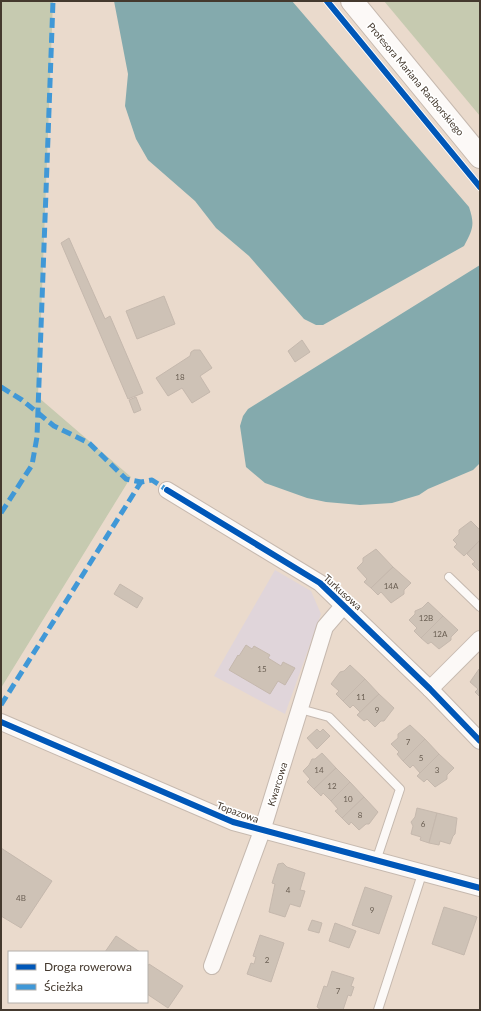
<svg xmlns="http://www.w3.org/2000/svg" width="481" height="1011" font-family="Lato,sans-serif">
	<rect width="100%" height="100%" fill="#eadacc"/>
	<polygon fill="#e0d5da" points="275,570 311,591 321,614 285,714 214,676"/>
	<g fill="#c6cab0">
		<polygon points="1,1 53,1 38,397 131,477 1,688"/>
		<polygon points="384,1 480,1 480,116"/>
	</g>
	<g fill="#84aaad">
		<path d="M 114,1 L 292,1 L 469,207 C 475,225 473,229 464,246 L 323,325 L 316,325 L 304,319 L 249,256 L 216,228 L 195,201 L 148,160 L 136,139 L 125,106 L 128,74 Z"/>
		<polygon points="480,265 480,463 473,470 428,489 419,495 392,503 360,505 326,502 307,498 265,483 246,467 240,426 243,416 248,409"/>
	</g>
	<g fill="#cec2b6" stroke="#c5b8ad">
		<polygon points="69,238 105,319 110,316 143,393 128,399 61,243"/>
		<polygon points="164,296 175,324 137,339 126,311"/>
		<polygon points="302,340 310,352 295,362 288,351"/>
		<polygon points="194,350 200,350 212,368 200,376 210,392 192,403 182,388 168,396 156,378 190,356 191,352"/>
		<polygon points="136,397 141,410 134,413 129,400"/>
		<polygon points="471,521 480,530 480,540 464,556 454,547 457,544 453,540 459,534 459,530"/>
		<polygon points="480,540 480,570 479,571 472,564 475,562 467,554"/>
		<polygon points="376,549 393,567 371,588 364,582 367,579 357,568 363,562 363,558"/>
		<polygon points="393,567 411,583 404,590 404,594 391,603 381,592 378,595 371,588"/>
		<polygon points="120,584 143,598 137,608 114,594"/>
		<polygon points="428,602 443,616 421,638 414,631 417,628 409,620 415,614 415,611 422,608"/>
		<polygon points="443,616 458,630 451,637 451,640 439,649 431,642 428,644 421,638"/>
		<polygon points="246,645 252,649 254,646 270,655 268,658 281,666 283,662 295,668 285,685 278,681 270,694 229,670 238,655 239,656"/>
		<polygon points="350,665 365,679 343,701 336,694 339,691 331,684 340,672 344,671"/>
		<polygon points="479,669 480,669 480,697 475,692 478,689 470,682"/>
		<polygon points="365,679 379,694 360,712 353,705 350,708 343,701"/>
		<polygon points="379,694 394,708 384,721 381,721 375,727 367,719 364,721 357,715"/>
		<polygon points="410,725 425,739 403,761 397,754 399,752 391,744 398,738 398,734"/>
		<polygon points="317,729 320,732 323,729 330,736 317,749 307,738"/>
		<polygon points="425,739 439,754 420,773 413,765 410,768 403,761"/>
		<polygon points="322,753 336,768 314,789 307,782 310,779 303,771 309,765 312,759 315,759"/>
		<polygon points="439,754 454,768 447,775 447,779 435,787 427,779 424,782 417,776"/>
		<polygon points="336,768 350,782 331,801 323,793 321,796 314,789"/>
		<polygon points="350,782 364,797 342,818 335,811 338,809 331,801"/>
		<polygon points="364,797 378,812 369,824 366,824 359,830 351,822 349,825 342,818"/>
		<polygon points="417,808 437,813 429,843 420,840 421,837 411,834 413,826 411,822 415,817"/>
		<polygon points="437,813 457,818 455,834 453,836 450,844 440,841 439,845 429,843"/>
		<polygon points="1,848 52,881 21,928 1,916"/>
		<polygon points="283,863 287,867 305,873 300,890 305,891 300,907 290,904 285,917 269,912 275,884 272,883 278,864"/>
		<polygon points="365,887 392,896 379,934 352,925"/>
		<polygon points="444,907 477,917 464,955 432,944"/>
		<polygon points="312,920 322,923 319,933 308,930"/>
		<polygon points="335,923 356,931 349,948 329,941"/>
		<polygon points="260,935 284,943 271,982 247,974 251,963 254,964 256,957 253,956"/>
		<polygon points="116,936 140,952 105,952"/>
		<polygon points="149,964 183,986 168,1008 147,994 147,967"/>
		<polygon points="332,971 354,978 351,986 354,987 351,996 348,995 343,1010 319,1010 319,1008 317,1007 324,986 327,987"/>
	</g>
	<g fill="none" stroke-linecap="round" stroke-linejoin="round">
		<defs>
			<g id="lane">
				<polyline points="449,577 480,607"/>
				<polyline points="300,709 329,717 400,789 376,861"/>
				<polyline points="378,1010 422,874"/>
			</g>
			<g id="street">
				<polyline points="167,490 320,583 430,689 480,741"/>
				<polyline points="430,689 480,639"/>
				<polyline points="1,722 233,822 480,888"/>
				<polyline points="212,966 262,831 325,627 344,605"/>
			</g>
			<polyline id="secondary" points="352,1 480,157"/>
		</defs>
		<use href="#lane" stroke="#c6b9af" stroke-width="10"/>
		<use href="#street" stroke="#c6b9af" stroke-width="18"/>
		<use href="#secondary" stroke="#c6b9af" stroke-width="24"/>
		<use href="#lane" stroke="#fcf9f7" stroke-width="8"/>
		<use href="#street" stroke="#fcf9f7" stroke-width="16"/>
		<use href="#secondary" stroke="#fcf9f7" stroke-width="22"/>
		<g stroke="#4098d7" stroke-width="5" stroke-dasharray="10 5" stroke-linecap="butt">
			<polyline points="1,387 22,400 54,426 89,443 126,479 141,482 152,480 167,490"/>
			<polyline points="1,513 32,465 37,437 53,1"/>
			<polyline points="1,705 141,482"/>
		</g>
		<defs>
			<g id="cycleway">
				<polyline points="327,1 480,187"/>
				<polyline points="167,490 320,583 430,689 480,741"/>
				<polyline points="1,722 233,822 480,888"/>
			</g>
		</defs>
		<use href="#cycleway" stroke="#fff" stroke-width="8"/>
		<use href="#cycleway" stroke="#0057b8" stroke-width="6"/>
	</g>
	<g text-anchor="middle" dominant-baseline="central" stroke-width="3.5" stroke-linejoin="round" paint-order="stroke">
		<g font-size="8" fill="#695e52">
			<text x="180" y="377">18</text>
			<text x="391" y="586">14A</text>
			<text x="426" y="618">12B</text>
			<text x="440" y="634">12A</text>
			<text x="262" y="669">15</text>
			<text x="361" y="697">11</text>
			<text x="377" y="710">9</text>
			<text x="408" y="742">7</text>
			<text x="421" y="758">5</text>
			<text x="319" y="770">14</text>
			<text x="437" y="770">3</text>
			<text x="332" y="786">12</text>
			<text x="348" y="799">10</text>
			<text x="360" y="815">8</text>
			<text x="423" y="824">6</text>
			<text x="288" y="890">4</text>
			<text x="21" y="898">4B</text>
			<text x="372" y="910">9</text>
			<text x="267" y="960">2</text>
			<text x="338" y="991">7</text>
		</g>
		<g font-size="10" fill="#44392e" stroke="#fff">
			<text transform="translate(416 79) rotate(50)">Profesora Mariana Raciborskiego</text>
			<text transform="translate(343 592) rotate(42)">Turkusowa</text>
			<text transform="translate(277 784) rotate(-73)">Kwarcowa</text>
			<text transform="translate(238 812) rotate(20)">Topazowa</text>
		</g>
	</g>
	<rect width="481" height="1011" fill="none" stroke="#44392e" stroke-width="4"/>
	<rect x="8" y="951" width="140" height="52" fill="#ffffff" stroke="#b4b0ab"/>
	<rect x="16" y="964" width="20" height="6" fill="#0057b8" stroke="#b4b0ab"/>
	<text x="44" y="971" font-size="12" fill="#44392e">Droga rowerowa</text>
	<rect x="16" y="984" width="20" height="6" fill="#4098d7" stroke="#b4b0ab"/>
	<text x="44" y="991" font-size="12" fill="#44392e">Ścieżka</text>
</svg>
